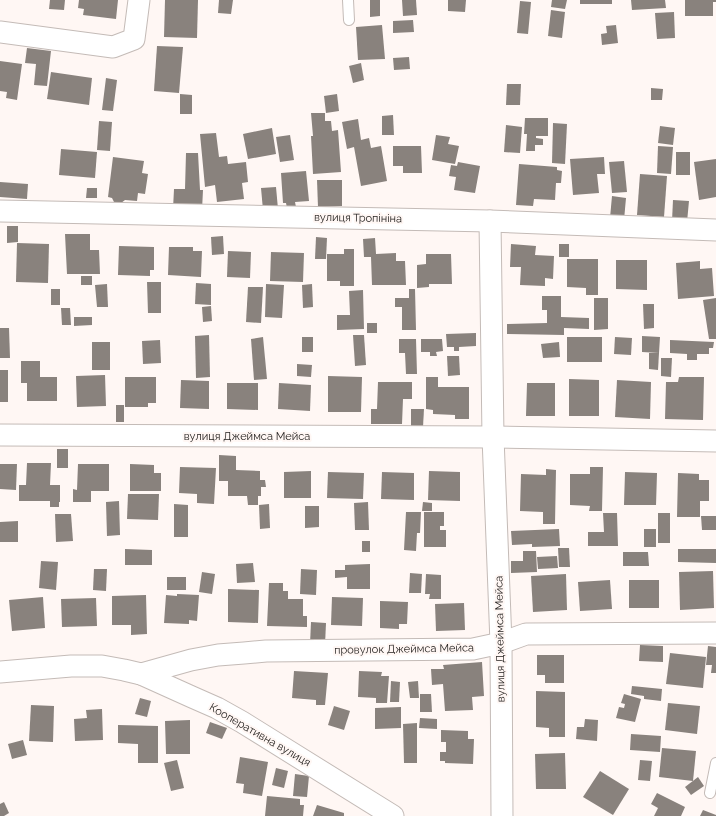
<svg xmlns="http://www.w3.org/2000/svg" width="716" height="816" font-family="Raleway,sans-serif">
	<rect width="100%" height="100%" fill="#fff7f4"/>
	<g fill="#89827d">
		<polygon points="50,0 65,0 64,10 49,9"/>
		<polygon points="79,0 118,0 116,19 83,15 84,9 78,8"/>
		<polygon points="165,0 198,0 197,38 164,37"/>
		<polygon points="219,0 233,0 231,14 218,13"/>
		<polygon points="370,0 380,0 380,16 370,17"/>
		<polygon points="402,0 416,0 417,15 403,16"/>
		<polygon points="448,0 466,0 465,12 448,11"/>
		<polygon points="552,0 567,0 565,9 551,7"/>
		<rect x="580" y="0" width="32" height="4"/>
		<polygon points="631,0 665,0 666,8 632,10"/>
		<polygon points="685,0 716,0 716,2 713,2 713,16 685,16"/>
		<polygon points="520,1 531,2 528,34 517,33"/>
		<polygon points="551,10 565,12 562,38 548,36"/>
		<polygon points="674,12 675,38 657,39 655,13"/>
		<polygon points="413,20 414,32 393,33 393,21"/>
		<polygon points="382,25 385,59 358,60 356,27"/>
		<polygon points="616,25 618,43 602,45 601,34 607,33 606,26"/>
		<polygon points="157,46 183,47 179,93 154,91"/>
		<polygon points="27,48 51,51 47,86 34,85 36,64 25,63"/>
		<polygon points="409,57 410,69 394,70 393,58"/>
		<polygon points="0,61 22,64 17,100 6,98 7,92 0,91"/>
		<polygon points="361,63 364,80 353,83 349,66"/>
		<polygon points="51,72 92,78 89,105 47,99"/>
		<polygon points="106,78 117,80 113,111 102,110"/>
		<polygon points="507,84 521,84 520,105 506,105"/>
		<polygon points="651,88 663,89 662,100 651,100"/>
		<polygon points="180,94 192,95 192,114 180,114"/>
		<polygon points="337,94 339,111 326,113 324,96"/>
		<polygon points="311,113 325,113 325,121 331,121 332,131 338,130 341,172 313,174 311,136 313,136"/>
		<polygon points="393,115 394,135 382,135 382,116"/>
		<polygon points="525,118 548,118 548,136 536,136 536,138 543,139 543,145 535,145 535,151 526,151 527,134 524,134"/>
		<polygon points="358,119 361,140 369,138 371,148 381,146 387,181 361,186 354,147 347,149 342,122"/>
		<polygon points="99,121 112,122 110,151 97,150"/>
		<polygon points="553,123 567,124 565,164 552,163"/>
		<polygon points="506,125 522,127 520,153 504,152"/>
		<polygon points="660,126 675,128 673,145 658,143"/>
		<polygon points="272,128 276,154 248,159 243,134"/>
		<polygon points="216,133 219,157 227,156 228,164 246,162 248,182 242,183 244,199 217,202 215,185 205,187 200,134"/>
		<polygon points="290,135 294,160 280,162 276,137"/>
		<polygon points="436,135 450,137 448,144 459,146 455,164 432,160"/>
		<polygon points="393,146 421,146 422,173 403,173 403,166 393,166"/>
		<polygon points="658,146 673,147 671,174 657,173"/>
		<polygon points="61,149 97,152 95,178 59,175"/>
		<rect x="676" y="152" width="14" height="23"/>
		<polygon points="186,153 198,153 200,190 203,190 202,210 173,209 174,189 185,189"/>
		<polygon points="113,157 144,161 142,173 148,174 145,194 138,193 137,201 125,200 121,203 114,202 112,198 108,197"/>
		<polygon points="604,157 605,174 597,174 599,193 573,195 570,159"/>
		<polygon points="716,159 716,197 699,200 694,162"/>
		<polygon points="624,161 627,192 612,193 609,162"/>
		<polygon points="458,162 480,166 475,193 454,190 456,177 449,176 451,165 457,166"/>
		<polygon points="519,164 557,167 557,170 562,171 561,183 556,183 555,200 534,199 533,206 516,205"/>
		<polygon points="306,171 309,201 295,202 296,207 287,208 286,203 283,203 281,173"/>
		<polygon points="640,174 667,176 664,217 637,215"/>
		<polygon points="317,180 342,180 342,206 318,207"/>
		<polygon points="0,182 28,184 27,199 0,197"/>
		<polygon points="276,187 278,209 263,210 261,188"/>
		<polygon points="87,188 97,188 97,198 86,198"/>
		<polygon points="612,196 626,198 624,220 610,218"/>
		<polygon points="673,200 689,201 687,222 672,221"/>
		<polygon points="7,226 18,226 18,242 7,243"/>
		<polygon points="65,234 90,234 90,250 99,250 100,274 67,274"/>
		<polygon points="223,236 224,254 212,255 211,237"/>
		<polygon points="316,237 327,238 326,259 315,259"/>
		<polygon points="375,238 376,254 396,253 396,261 405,261 406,285 372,285 371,257 364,257 363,239"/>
		<polygon points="17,243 49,244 48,283 16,282"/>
		<polygon points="511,244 536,246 535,255 554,256 553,279 545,278 545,286 520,285 521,267 510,267"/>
		<rect x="559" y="244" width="10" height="13"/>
		<polygon points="119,246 154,247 154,270 150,270 150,276 118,275"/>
		<polygon points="169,247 193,247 193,251 202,251 201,277 168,275"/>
		<polygon points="344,249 354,249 354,286 340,286 340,281 327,281 327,254 344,254"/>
		<polygon points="228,251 251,252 250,278 227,277"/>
		<polygon points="271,252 304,253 303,282 270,281"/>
		<polygon points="426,254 451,254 452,284 429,284 429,287 417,288 417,265 426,264"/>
		<polygon points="567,259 598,259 598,295 586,295 586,288 567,287"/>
		<polygon points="616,260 647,260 647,290 616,289"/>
		<polygon points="700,261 700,269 712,268 714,296 678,299 676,263"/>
		<rect x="81" y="276" width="11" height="9"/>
		<polygon points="147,282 161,282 161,313 148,313"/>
		<polygon points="196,283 211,284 211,305 195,304"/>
		<polygon points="107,284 108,307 97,307 95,285"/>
		<polygon points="266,284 284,285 282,318 265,317"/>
		<polygon points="312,284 313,307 303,308 302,285"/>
		<polygon points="248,287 263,287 261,323 246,322"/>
		<rect x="51" y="289" width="9" height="16"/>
		<polygon points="409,289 415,289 416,330 402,330 402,307 395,307 395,298 409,298"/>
		<polygon points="363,290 364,329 337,330 337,315 350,315 349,291"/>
		<polygon points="542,296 561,296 561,317 589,318 589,329 564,328 564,335 507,334 507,324 547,323 547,310 542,310"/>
		<polygon points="594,298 608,298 608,329 594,330"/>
		<polygon points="716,298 716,339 709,339 703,300"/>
		<polygon points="643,304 654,304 654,328 644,329"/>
		<polygon points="211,306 212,321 203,322 202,307"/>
		<polygon points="61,308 70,308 71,325 62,325"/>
		<polygon points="74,317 92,317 92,325 74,326"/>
		<rect x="367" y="323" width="10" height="10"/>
		<polygon points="0,328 9,328 10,358 0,358"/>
		<polygon points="476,333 476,346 459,347 459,351 454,351 454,347 447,347 446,334"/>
		<polygon points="209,335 210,377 196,378 195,336"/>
		<polygon points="353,335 364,335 366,365 355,366"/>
		<polygon points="642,336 660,337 659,353 642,352"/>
		<polygon points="263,337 267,379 254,380 251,339"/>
		<rect x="302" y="337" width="11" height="15"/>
		<rect x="567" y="337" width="35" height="25"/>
		<polygon points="615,337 632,338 631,355 614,354"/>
		<polygon points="399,339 416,339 417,374 406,374 405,353 399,353"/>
		<polygon points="421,339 442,339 443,351 436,352 437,356 430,356 430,352 421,352"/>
		<polygon points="160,340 161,363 143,364 142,341"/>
		<polygon points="670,340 714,342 713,348 709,348 709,354 697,354 697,360 687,360 687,354 670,353"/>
		<rect x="92" y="342" width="18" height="28"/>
		<polygon points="559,342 560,357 543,358 541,344"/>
		<polygon points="649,353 659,353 658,370 649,369"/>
		<polygon points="447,356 459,356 460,375 448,376"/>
		<polygon points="661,358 672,358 671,377 661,376"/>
		<polygon points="21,361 40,361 40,377 57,377 57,401 27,401 27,383 21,383"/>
		<polygon points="297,364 312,365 311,377 297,376"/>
		<rect x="0" y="370" width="8" height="32"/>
		<polygon points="105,375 106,406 77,407 76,376"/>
		<polygon points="328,376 362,377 361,412 328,412"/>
		<polygon points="125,377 156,377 156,403 148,403 148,407 125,407"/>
		<polygon points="426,377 438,377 438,387 469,387 469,419 455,419 455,415 433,414 433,410 426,409"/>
		<polygon points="679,377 704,377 703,420 665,419 666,382 678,382"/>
		<polygon points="569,379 599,380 599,416 569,416"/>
		<polygon points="181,380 209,381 209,409 180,408"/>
		<polygon points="617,380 651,382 650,419 615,417"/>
		<polygon points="378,382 412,382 412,399 403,399 402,424 371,424 371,409 377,409"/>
		<polygon points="227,383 258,383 258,410 227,409"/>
		<polygon points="279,383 311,385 310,411 278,409"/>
		<polygon points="527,383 555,383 555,416 526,416"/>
		<rect x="116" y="405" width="8" height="17"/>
		<polygon points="411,409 424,409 423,427 411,426"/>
		<rect x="57" y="449" width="11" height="19"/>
		<polygon points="219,455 236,456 236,470 260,471 260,480 265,480 266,487 261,487 261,496 258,496 258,505 248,505 247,496 228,496 228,481 219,481"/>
		<polygon points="27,463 51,463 50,485 60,485 60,502 59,502 59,507 50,507 50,501 19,501 19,485 26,485"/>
		<polygon points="0,464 17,464 16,490 0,489"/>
		<polygon points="78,464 109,464 109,491 91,491 91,502 73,502 73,489 77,490"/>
		<polygon points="130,464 154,465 154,473 161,473 161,491 130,491"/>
		<polygon points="180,467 216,468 214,504 197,503 197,494 179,493"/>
		<polygon points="590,467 603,467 602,511 589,511 590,506 570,505 570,474 590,474"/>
		<polygon points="546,469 556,470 555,524 543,524 543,512 520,511 521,474 546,475"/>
		<polygon points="311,471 311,498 284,498 284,472"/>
		<polygon points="429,471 460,472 460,501 428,500"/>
		<polygon points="328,472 364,473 363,499 327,498"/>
		<polygon points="382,472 414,473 414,500 381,499"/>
		<polygon points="625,472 657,473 656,505 624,505"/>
		<polygon points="678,473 699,474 699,480 709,480 709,501 700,501 700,517 677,517"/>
		<polygon points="128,494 159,494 158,520 127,519"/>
		<polygon points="119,501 120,535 107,536 106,502"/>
		<polygon points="368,502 369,530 355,530 354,503"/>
		<polygon points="423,502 432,503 432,511 422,511"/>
		<polygon points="174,504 188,505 188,537 174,537"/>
		<polygon points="269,504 270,528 260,529 259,505"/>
		<polygon points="305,506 319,506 319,527 305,528"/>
		<polygon points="406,512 421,512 420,533 417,533 416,551 404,550"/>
		<polygon points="424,512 444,512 444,526 440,526 440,530 446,530 446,547 424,547"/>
		<polygon points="603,513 617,513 618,546 588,546 588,532 604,532"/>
		<rect x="658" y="513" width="12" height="30"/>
		<polygon points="55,514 71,514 73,541 56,542"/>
		<polygon points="701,516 716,516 716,530 702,530"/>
		<polygon points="18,521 18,542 0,542 0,522"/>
		<polygon points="559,529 560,546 532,547 532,544 512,545 511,531"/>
		<rect x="644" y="529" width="12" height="18"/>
		<rect x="362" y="541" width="8" height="11"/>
		<polygon points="558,548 569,548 570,567 559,567"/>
		<polygon points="125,549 152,550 152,565 125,565"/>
		<polygon points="678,549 716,549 716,563 678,562"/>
		<polygon points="523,551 536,551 537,572 511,573 511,561 523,561"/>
		<polygon points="623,552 648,552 649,566 623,566"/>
		<polygon points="557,556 558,568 538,569 537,557"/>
		<polygon points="41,561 58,562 56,590 39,588"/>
		<polygon points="253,563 255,582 237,583 236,564"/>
		<polygon points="370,564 370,589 347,589 347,577 335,578 335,570 345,570 345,565"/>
		<polygon points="94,569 107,569 106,591 93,590"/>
		<polygon points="301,569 317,570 316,595 300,594"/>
		<polygon points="713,571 714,608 680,610 679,572"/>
		<polygon points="202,572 215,574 212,594 199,592"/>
		<polygon points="410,573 422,574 421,593 409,593"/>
		<polygon points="426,574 441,575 441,599 429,599 430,594 425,594"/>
		<polygon points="566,574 567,610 533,612 531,576"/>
		<rect x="167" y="577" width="19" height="13"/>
		<polygon points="610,580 612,609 580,611 578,582"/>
		<rect x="629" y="580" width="30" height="28"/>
		<polygon points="269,583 283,583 283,591 288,591 288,599 303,599 303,616 307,616 307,627 267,626"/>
		<polygon points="228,589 259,590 258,623 228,622"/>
		<polygon points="177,594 199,595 197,621 189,620 189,624 164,623 166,595 177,596"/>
		<polygon points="146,595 147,634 131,635 131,625 112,625 112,596"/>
		<polygon points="43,597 45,628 12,631 9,600"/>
		<polygon points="332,597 363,598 362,626 331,625"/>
		<polygon points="96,598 97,626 62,627 61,599"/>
		<polygon points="380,601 408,602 407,624 399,624 399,629 380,628"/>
		<polygon points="464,603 465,630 436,631 435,604"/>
		<polygon points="311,622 326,623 325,645 310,644"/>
		<polygon points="640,645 663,646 663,662 639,661"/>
		<polygon points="708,646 716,647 716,673 711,673 712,665 706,665"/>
		<polygon points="670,653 706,657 703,688 666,684"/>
		<polygon points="537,655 564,655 564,683 545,683 545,675 537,675"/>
		<polygon points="482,662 484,696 472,697 473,710 445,711 443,684 432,685 431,669 444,669 443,665"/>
		<polygon points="294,671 328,673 325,705 316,705 316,700 292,698"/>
		<polygon points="359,671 382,672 381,676 389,676 387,703 376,703 376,698 358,697"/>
		<polygon points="391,681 400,682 399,702 390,702"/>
		<polygon points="418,681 419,698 410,698 408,682"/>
		<polygon points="632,686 662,689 661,701 644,699 644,696 631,694"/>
		<polygon points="536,691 565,692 565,737 549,737 549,728 536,727"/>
		<polygon points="420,694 431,694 432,712 420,712"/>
		<polygon points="624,694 641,699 635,722 616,718 619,707 624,708 625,704 621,703"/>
		<polygon points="140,698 151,701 147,717 135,714"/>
		<polygon points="668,703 700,706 697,734 665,730"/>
		<polygon points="31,705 54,706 53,742 29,741"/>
		<polygon points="334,706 350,711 344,730 328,725"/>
		<polygon points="401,707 401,728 375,729 375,708"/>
		<polygon points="102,709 103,740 75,741 74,719 87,718 86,710"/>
		<polygon points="420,718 437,719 437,729 419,728"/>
		<polygon points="585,719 598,720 597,741 576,739 577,727 584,727"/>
		<polygon points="190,720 190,754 166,754 165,721"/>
		<polygon points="210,722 227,728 222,739 206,733"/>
		<polygon points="417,723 417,763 404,763 403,724"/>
		<polygon points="118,725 158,726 158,763 138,763 138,744 118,743"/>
		<polygon points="441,730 468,731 468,739 474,739 473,764 445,763 445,761 440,761 440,752 446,752 446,742 441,742"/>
		<polygon points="631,734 661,736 660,752 630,750"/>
		<polygon points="23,740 27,755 12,759 8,744"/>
		<polygon points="662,748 696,751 693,781 659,777"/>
		<polygon points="565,753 566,789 536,789 535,754"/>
		<polygon points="240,757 268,762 262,796 243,793 244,784 236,783"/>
		<polygon points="177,760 184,788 171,791 164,763"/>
		<polygon points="640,760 652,761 650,781 638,780"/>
		<polygon points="276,768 288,771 284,788 272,785"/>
		<polygon points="600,771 629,789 613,815 583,797"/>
		<polygon points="295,774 309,776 307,797 293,796"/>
		<polygon points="698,777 704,786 691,795 685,787"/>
		<polygon points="657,793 685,807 681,816 654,816 658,808 651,804"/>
		<polygon points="267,796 300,799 300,805 304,805 303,816 265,816"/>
		<polygon points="4,802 9,813 4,816 0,816 0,804"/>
		<polygon points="317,805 344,813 344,816 313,816"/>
		<polygon points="703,810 716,815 716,816 700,816"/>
	</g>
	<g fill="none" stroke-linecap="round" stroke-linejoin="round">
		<defs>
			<g id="lane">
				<polyline points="348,0 349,20"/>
				<polyline points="710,793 716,763"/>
			</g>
			<g id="street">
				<polyline points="0,32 113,47 134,39 139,0"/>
				<polyline points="0,211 490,221 716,230"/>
				<polyline points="490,221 493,437 501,643 502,816"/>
				<polyline points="0,435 493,437 716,441"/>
				<polyline points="0,672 71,666 102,666 124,670 141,674 192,697 217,708 242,722 393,816"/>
				<polyline points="141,674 191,660 218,655 244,653 266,651 473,649 501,643 526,634 716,633"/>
			</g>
		</defs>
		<use href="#lane" stroke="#c4bbb7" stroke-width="12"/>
		<use href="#street" stroke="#c4bbb7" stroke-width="23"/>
		<use href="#lane" stroke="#fff" stroke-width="10"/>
		<use href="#street" stroke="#fff" stroke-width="21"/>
	</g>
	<g text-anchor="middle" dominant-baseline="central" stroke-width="4" stroke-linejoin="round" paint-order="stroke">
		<g font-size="11" fill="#262321" stroke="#fff7f4">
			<text transform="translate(358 218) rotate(1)">вулиця Тропініна</text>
			<text x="247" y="436">вулиця Джеймса Мейса</text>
			<text transform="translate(500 639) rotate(-91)">вулиця Джеймса Мейса</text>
			<text transform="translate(404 649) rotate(-1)">провулок Джеймса Мейса</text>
			<text transform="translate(260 735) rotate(30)">Кооперативна вулиця</text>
		</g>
	</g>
</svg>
